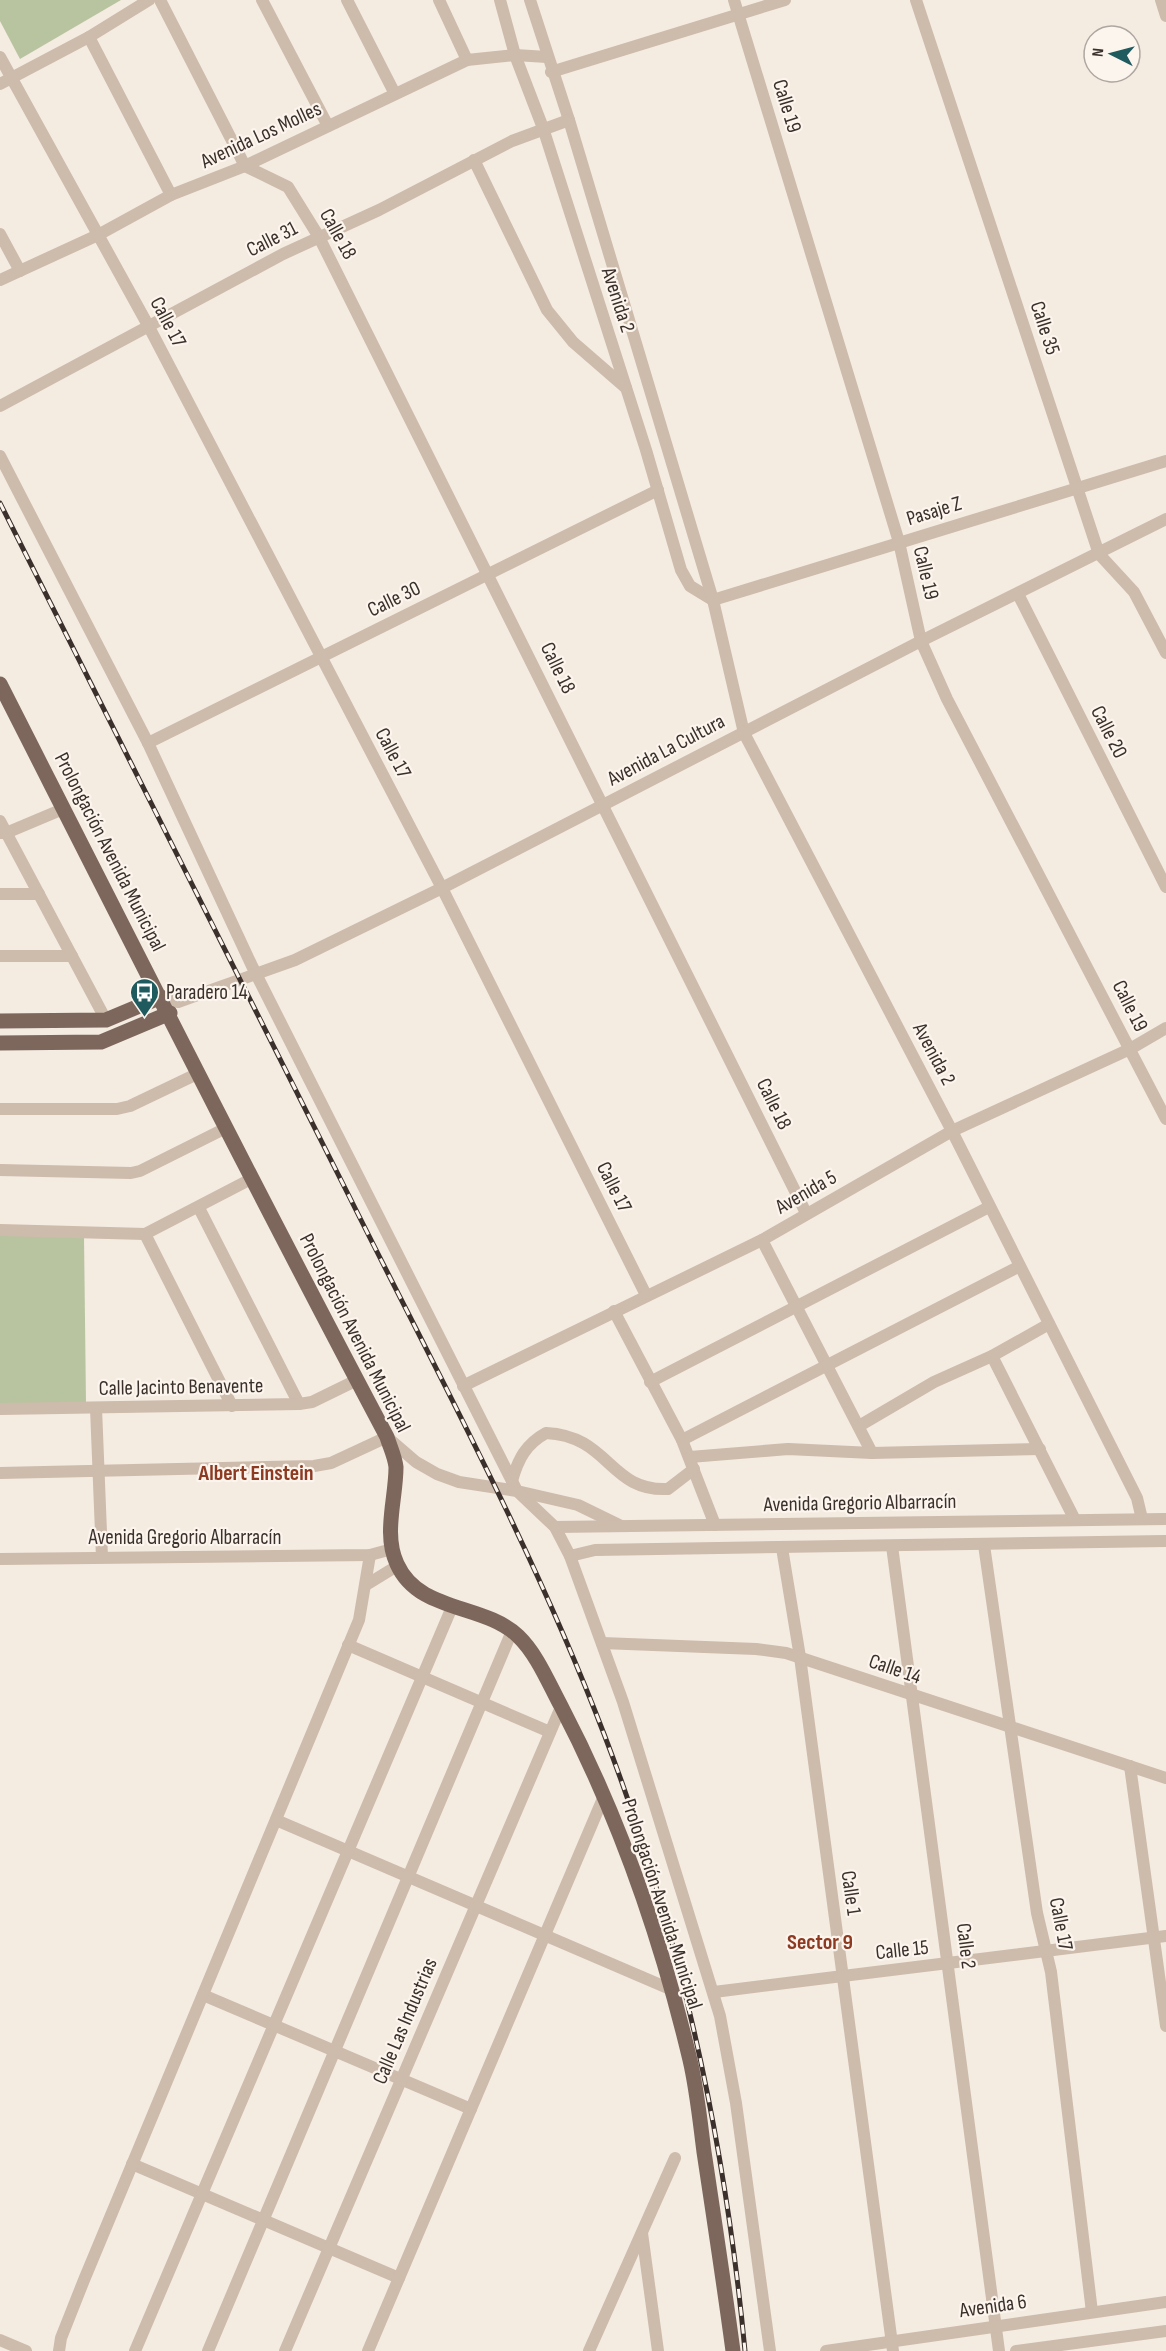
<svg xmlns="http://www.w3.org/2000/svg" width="1166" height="2351" font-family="'Sofia Sans Condensed',sans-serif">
	<rect width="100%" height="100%" fill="#f4ebe1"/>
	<g fill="#b8c4a0">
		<polygon points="0,0 121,0 20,59 0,21"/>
		<polygon points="0,1235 84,1237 86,1403 0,1404"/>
	</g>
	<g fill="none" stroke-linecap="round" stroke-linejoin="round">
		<g stroke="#cdbbac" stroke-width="12">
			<polyline points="160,0 245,166 288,187 319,237 806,1213"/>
			<polyline points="262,0 328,126"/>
			<polyline points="347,0 395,94"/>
			<polyline points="439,0 467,60"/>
			<polyline points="500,0 515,55 543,128 646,450 681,570 690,586 713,600"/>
			<polyline points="530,0 569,120 713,600 744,733 952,1131 1137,1498 1142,1519"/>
			<polyline points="734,0 899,542 921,641 947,699 1166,1119"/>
			<polyline points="916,0 1099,554 1134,592 1166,653"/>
			<polyline points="1161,0 1166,16"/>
			<polyline points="89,37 171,195"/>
			<polyline points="0,57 149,327 442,888 646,1295"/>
			<polyline points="551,72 785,0"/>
			<polyline points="0,84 89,37 149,0"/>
			<polyline points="474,160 547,310 573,342 626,388"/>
			<polyline points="0,234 20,271"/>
			<polyline points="0,280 98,235 171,195 245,166 467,60 515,55 547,57"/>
			<polyline points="0,406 283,254 379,210 512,141 569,120"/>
			<polyline points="0,456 148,743 252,966 517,1491 578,1505 621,1526"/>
			<polyline points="1018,594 1166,887"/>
			<polyline points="713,600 1166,461"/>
			<polyline points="148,743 658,490"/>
			<polyline points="0,821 106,1020"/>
			<polyline points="0,833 6,833 63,809"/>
			<polyline points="0,894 39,894"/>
			<polyline points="0,956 72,956"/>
			<polyline points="161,997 178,1002 295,960 442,888 921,641 1166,519"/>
			<polyline points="0,1109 117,1109 130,1106 199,1073"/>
			<polyline points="0,1170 131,1173 140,1171 226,1128"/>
			<polyline points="199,1208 299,1404"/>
			<polyline points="0,1230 145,1234 251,1179"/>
			<polyline points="145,1234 232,1406"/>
			<polyline points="762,1240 872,1453"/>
			<polyline points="614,1311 682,1440 715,1525"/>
			<polyline points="992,1356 1075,1520"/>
			<polyline points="650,1382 989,1207"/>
			<polyline points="463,1386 762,1240 952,1131 1130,1049 1166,1028"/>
			<polyline points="96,1408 102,1557"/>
			<polyline points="0,1409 299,1404 312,1402 357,1380"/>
			<polyline points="859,1426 934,1382 992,1356 1049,1324"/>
			<polyline points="682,1440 1018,1267"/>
			<polyline points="690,1457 788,1449 872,1453 1040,1449"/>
			<polyline points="0,1473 314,1466 331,1463 387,1437 416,1462 437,1474 459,1482 517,1491 555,1527 570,1556 623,1702 720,2016 736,2103 770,2351"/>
			<path d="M 512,1481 C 518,1459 526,1444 546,1433 C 610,1436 609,1492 668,1489 L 694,1469"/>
			<polyline points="555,1527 1166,1519"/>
			<polyline points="984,1545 1037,1913 1051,1972 1092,2312"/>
			<polyline points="892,1546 999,2351"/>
			<polyline points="782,1548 800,1657 893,2351"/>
			<polyline points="570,1556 595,1550 1166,1541"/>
			<polyline points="0,1559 370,1555 392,1549"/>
			<polyline points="366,1585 397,1566"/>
			<polyline points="602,1643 756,1649 786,1653 1166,1778"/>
			<polyline points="348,1645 550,1732"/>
			<polyline points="1130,1766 1166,2026"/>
			<polyline points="276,1820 670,1989"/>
			<polyline points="714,1992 1166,1936"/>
			<polyline points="203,1995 471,2109"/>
			<polyline points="132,2164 399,2278"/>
			<polyline points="642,2233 658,2351"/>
			<polyline points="0,2340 26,2351"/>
			<polyline points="59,2351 61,2338 84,2280 359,1620 370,1555"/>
			<polyline points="135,2351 452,1607"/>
			<polyline points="208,2351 512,1631"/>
			<polyline points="285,2351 561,1707"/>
			<polyline points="368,2351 604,1796"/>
			<polyline points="589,2351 675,2158"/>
			<polyline points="826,2351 1166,2302"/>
			<polyline points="1016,2351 1166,2331"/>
		</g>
		<g stroke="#7d675c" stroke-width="15">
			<path d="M 0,684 C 128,936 255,1188 387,1437 C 390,1447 395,1457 396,1467 C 396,1499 383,1534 397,1564 C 419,1613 483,1603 518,1636 C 537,1654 549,1684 561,1706 C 619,1817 661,1938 690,2060 C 697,2090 700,2121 704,2152 C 714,2218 724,2284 733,2351"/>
			<polyline points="0,1021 106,1020 161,997"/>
			<polyline points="0,1043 101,1042 170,1013"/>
		</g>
		<defs>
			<path id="rail" d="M 0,503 C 116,734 233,965 349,1196 C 437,1373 533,1548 604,1734 C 680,1932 725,2140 745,2351"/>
		</defs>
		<use href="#rail" stroke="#3b302b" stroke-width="5"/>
		<use href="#rail" stroke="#fbf5ee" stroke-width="3" stroke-dasharray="9" stroke-linecap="butt"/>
	</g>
	<defs>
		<symbol id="bus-pin" viewBox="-11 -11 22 30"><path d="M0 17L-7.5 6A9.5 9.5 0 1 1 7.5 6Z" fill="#1f5a5e" stroke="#fbf5ee"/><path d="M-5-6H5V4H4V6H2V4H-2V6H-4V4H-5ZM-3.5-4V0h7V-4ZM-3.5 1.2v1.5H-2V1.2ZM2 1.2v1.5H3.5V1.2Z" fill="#fff"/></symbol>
	</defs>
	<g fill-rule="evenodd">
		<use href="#bus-pin" x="128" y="976" width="33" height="45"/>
	</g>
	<g text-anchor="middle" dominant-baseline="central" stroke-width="4.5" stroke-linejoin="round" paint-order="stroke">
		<g font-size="21" fill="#3b302b" stroke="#fbf5ee">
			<text transform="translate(787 106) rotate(73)">Calle 19</text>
			<text transform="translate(261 135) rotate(-25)">Avenida Los Molles</text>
			<text transform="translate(338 234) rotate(61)">Calle 18</text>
			<text transform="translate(272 239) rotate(-27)">Calle 31</text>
			<text transform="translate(618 300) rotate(72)">Avenida 2</text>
			<text transform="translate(168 322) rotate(62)">Calle 17</text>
			<text transform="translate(1045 328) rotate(72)">Calle 35</text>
			<text transform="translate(934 511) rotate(-17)">Pasaje Z</text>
			<text transform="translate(926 573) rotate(77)">Calle 19</text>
			<text transform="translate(394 599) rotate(-26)">Calle 30</text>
			<text transform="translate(558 668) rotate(64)">Calle 18</text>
			<text transform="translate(1109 732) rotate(63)">Calle 20</text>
			<text transform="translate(666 750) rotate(-28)">Avenida La Cultura</text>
			<text transform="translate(393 753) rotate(62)">Calle 17</text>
			<text transform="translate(110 852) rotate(63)">Prolongación Avenida Municipal</text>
			<text transform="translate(1130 1006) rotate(63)">Calle 19</text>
			<text transform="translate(934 1054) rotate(62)">Avenida 2</text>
			<text transform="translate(774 1104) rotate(64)">Calle 18</text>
			<text transform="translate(614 1187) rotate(63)">Calle 17</text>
			<text transform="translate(806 1192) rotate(-30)">Avenida 5</text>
			<text transform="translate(355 1333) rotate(63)">Prolongación Avenida Municipal</text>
			<text transform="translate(181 1387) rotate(-1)">Calle Jacinto Benavente</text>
			<text transform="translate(860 1503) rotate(-1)">Avenida Gregorio Albarracín</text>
			<text x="185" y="1537">Avenida Gregorio Albarracín</text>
			<text transform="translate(895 1669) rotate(19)">Calle 14</text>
			<text transform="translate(851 1893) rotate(82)">Calle 1</text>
			<text transform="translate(662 1904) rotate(72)">Prolongación Avenida Municipal</text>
			<text transform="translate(1061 1924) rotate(79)">Calle 17</text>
			<text transform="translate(966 1946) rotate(83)">Calle 2</text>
			<text transform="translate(902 1950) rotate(-6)">Calle 15</text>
			<text transform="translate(405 2021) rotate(-67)">Calle Las Industrias</text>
			<text transform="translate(993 2306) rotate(-8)">Avenida 6</text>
		</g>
		<g font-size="21" fill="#3b302b" stroke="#fbf5ee" text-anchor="start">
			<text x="166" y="992">Paradero 14</text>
		</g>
		<g font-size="22" font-weight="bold" fill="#8c3b22" stroke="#fbf5ee">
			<text x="256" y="1473">Albert Einstein</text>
			<text x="820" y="1942">Sector 9</text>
		</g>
	</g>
	<g transform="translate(1112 54) rotate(276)"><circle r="28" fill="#fbf5ee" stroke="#aea6a0" stroke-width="1.5"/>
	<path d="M0-4.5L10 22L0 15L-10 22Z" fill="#1f5a5e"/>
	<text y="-9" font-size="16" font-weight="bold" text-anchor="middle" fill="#3b302b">N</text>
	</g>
</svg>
